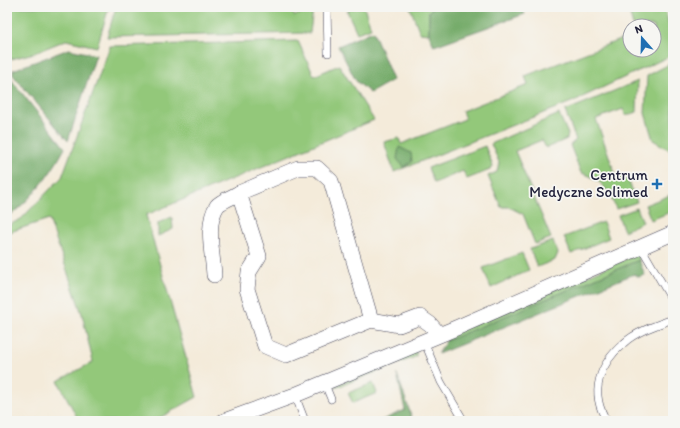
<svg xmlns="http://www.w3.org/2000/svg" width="680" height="428" font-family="Itim,sans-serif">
	<rect width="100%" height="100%" fill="#f6f6f2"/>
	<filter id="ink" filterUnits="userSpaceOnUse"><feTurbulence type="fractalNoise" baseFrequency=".025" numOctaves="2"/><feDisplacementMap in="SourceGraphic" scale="8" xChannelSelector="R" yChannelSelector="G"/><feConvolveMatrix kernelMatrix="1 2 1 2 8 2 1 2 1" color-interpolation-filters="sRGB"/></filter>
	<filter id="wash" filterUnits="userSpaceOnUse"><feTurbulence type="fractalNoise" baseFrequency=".012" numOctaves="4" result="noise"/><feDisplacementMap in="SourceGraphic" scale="16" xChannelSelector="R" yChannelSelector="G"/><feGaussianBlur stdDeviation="0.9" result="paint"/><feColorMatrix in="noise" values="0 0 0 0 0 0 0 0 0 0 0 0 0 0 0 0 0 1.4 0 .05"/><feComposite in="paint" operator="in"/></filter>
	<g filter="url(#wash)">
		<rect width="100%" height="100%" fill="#f4ebda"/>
		<g fill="#93c87a" stroke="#5a755a">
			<polygon points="7,7 109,7 97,47 66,40 34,53 8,60"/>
			<polygon points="116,7 291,7 294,16 313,9 310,33 107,37"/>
			<polygon points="356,7 364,7 371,28 357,33 347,11"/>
			<polygon points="410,7 434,7 429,11 429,34 420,33"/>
			<polygon points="628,7 664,7 673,39 672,55 574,101 394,172 384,142 399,138 401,144 465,119 462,111 528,85 525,76 630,36 630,50 654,50 654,26 633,26"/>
			<polygon points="298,41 314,76 339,65 374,120 146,215 197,397 154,421 79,421 58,381 93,362 82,314 49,219 7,233 7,226 21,219 62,177 110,46"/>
			<polygon points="673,62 673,152 653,140 645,113 647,76"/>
			<path d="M 638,81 L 637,112 L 626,116 L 623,109 L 596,119 L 617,179 L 626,175 L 637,202 L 616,209 C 609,191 601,178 581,173 L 570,145 L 576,140 L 565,111 Z"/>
			<polygon points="559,114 568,134 567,139 546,148 542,140 515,151 551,238 535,244 523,214 509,207 501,207 488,176 497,172 499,162 491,144"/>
			<polygon points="485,146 493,167 490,170 467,179 463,171 434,183 428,168"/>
			<polygon points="673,194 673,211 651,220 645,205"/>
			<polygon points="637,208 643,222 624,231 618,215"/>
			<polygon points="172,217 173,229 158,236 158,223"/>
			<polygon points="603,222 609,238 571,254 564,237"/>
			<polygon points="553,241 558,253 555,260 537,267 530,249"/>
			<polygon points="522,253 529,270 491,288 483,268"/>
			<polygon points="638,254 639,260 446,341 449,335"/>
			<polygon points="416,351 416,356 413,358 335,388 336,385"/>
			<polygon points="373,383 377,393 353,403 348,393"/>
		</g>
		<g fill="#76ac6a" stroke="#4c6752">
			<polygon points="434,7 522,7 525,14 434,46 429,34 429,11"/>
			<polygon points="373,31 393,80 370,93 356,81 338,46"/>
			<polygon points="69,49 96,55 68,141 13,75 13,70"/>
			<path d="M 7,74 L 65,148 C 51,174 35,195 12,214 L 7,199 Z"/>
			<polygon points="399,147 411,153 412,162 404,167 397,159"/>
			<polygon points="639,260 645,275 639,277 634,274 438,354 446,341"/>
			<polygon points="397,374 413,421 380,421 405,410"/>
		</g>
	</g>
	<g filter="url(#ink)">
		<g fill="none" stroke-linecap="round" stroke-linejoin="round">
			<defs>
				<g id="lane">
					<polyline points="327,7 328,53"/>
					<polyline points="641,247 673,302"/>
					<polyline points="424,341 441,382 464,421"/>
					<polyline points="324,382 331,399"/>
					<polyline points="295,395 305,421"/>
					<path d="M 607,421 C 589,393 599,364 624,343 C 637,331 657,325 673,319"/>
				</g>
				<g id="street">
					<path d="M 214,275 C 213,255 205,224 217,206 C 221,201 233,197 239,193"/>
					<polyline points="371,320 286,355 265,346 247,289 249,272 259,256 239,193 298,168 317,168 331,181 371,320 399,325 420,317 430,324 439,334"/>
					<polyline points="224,421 295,395 456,328 673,233"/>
				</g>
			</defs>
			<use href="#lane" stroke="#424053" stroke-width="8"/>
			<use href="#street" stroke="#424053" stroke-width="16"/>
			<use href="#lane" stroke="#fff" stroke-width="7"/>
			<use href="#street" stroke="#fff" stroke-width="15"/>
		</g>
	</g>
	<path fill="#1f6fb2" stroke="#f6f6f2" stroke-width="1.5" d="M655 178h4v4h4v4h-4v4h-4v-4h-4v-4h4z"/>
	<g text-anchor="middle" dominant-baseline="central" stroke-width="3.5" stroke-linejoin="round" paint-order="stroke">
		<g font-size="15" fill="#22223b" stroke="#f6f6f2" text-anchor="end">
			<text x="648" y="175">Centrum<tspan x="648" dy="17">Medyczne Solimed</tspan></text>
		</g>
	</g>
	<rect width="680" height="428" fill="none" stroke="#f6f6f2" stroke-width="24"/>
	<g transform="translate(642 38) rotate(340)"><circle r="19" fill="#f6f6f2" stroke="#a1a1a9"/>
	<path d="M0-3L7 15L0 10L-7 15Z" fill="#1f6fb2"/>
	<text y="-6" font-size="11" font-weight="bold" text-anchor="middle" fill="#22223b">N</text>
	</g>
</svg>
